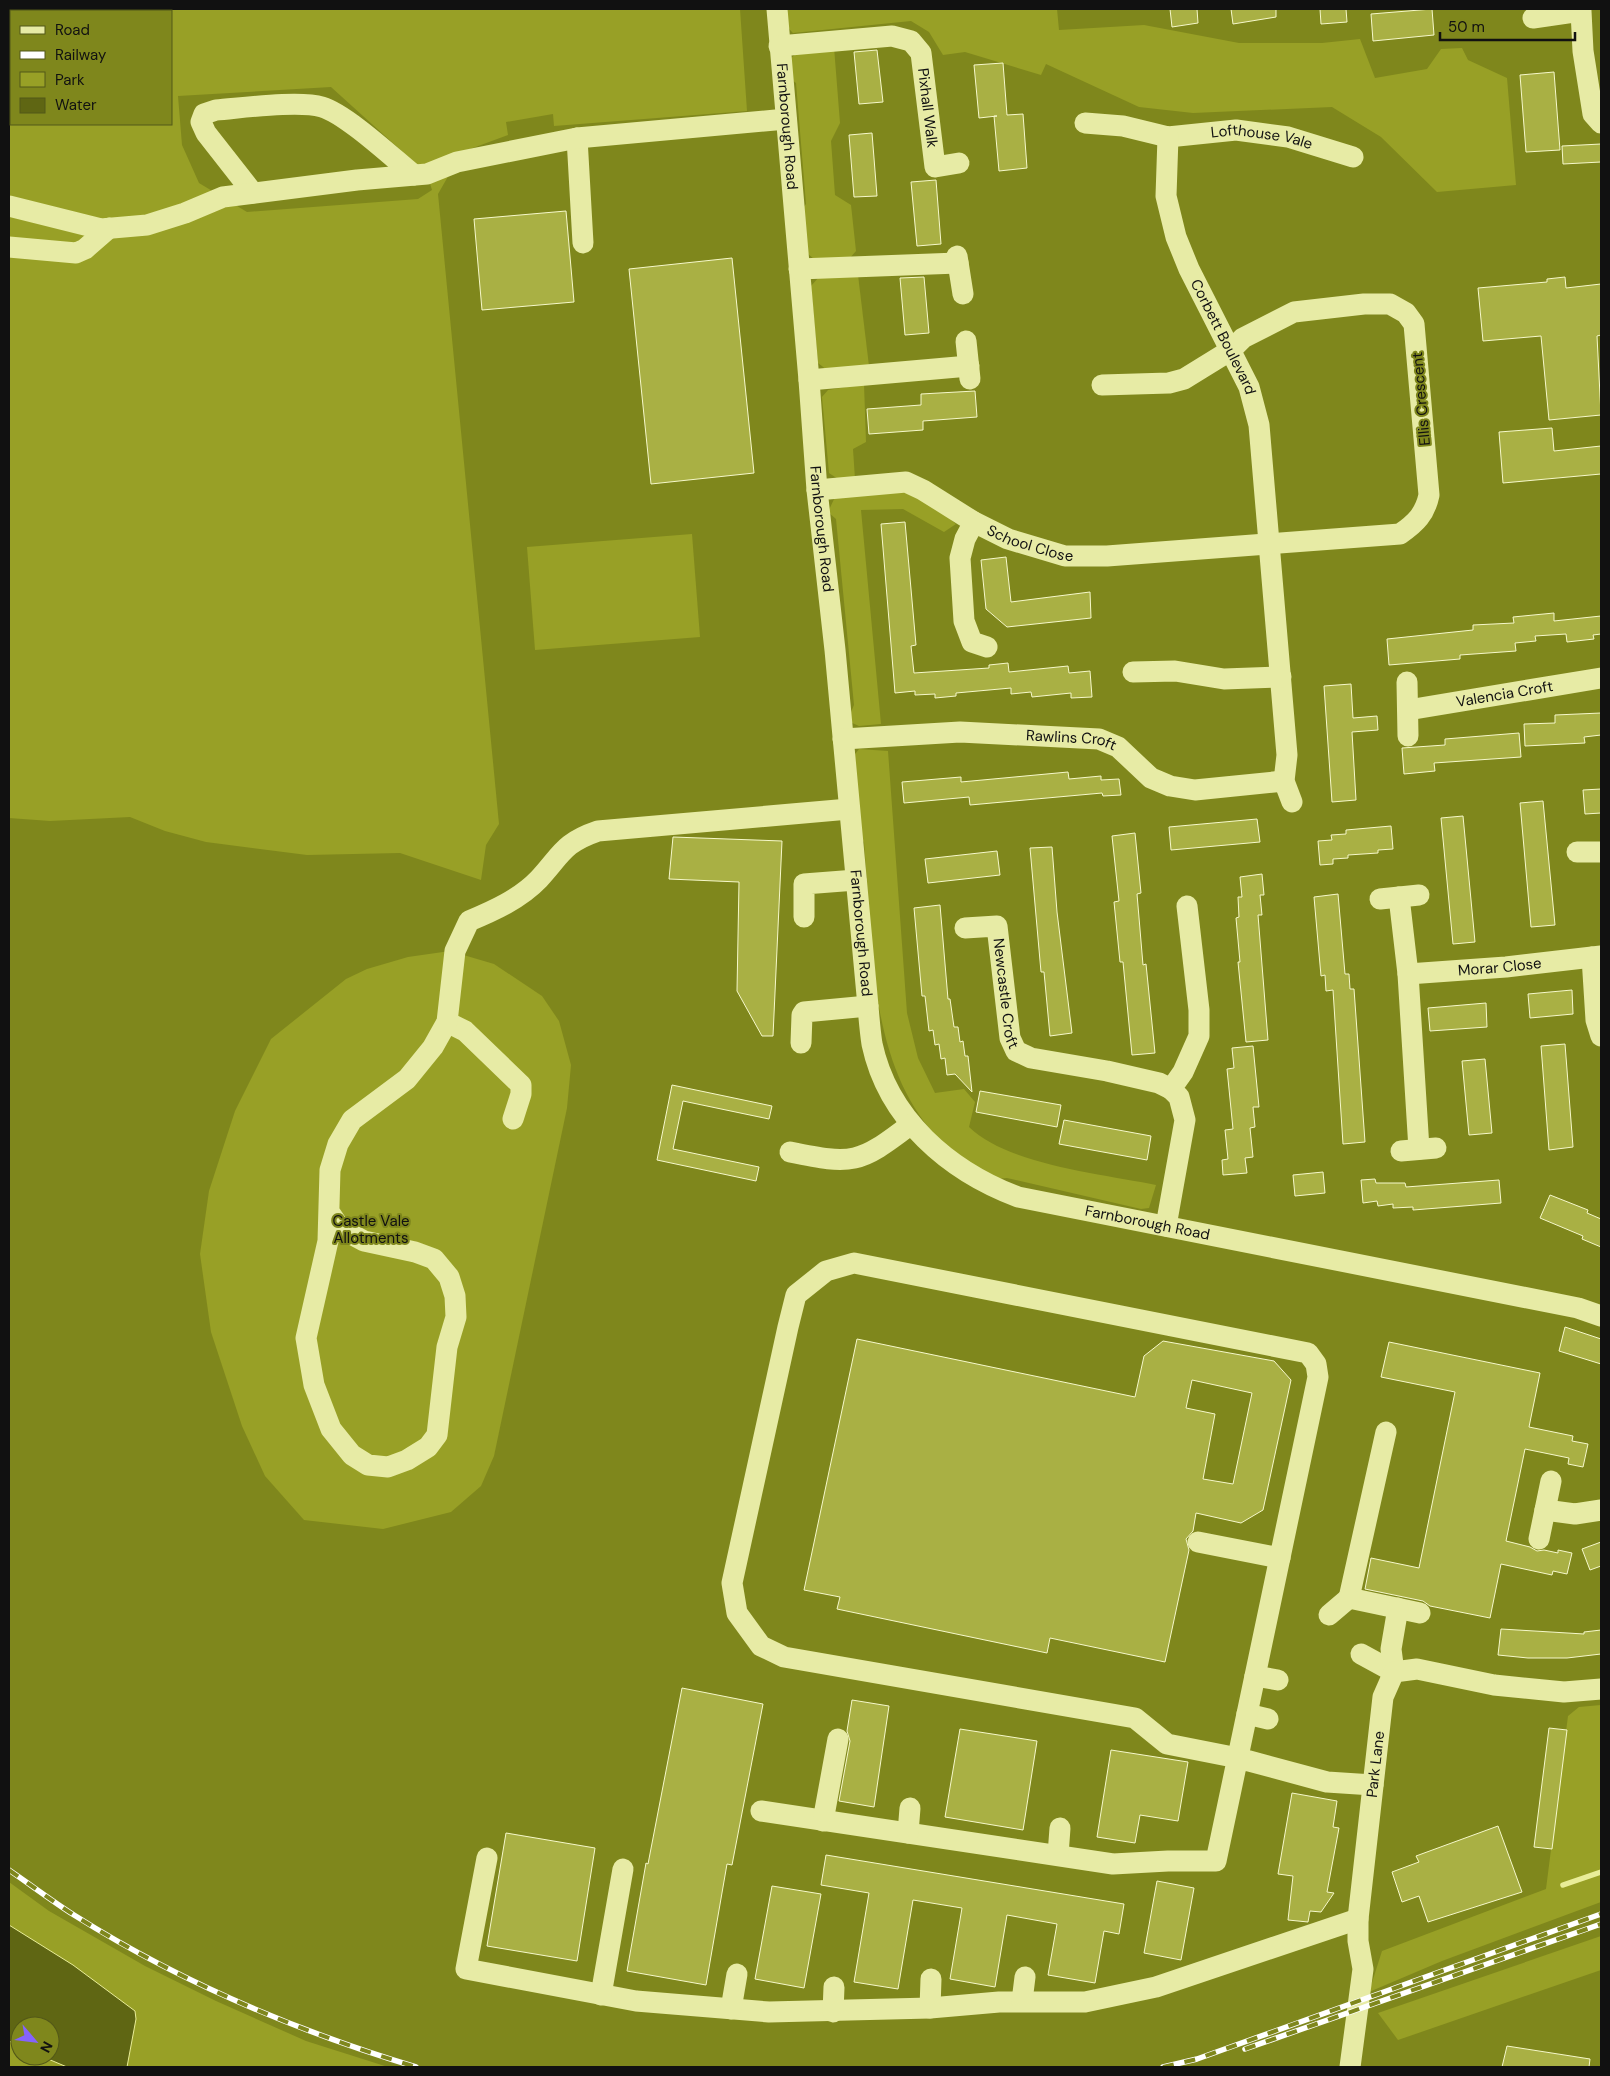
<svg xmlns="http://www.w3.org/2000/svg" width="1610" height="2076" font-family="'DM Sans',sans-serif">
	<rect width="100%" height="100%" fill="#7f871c"/>
	<g fill="#98a026" fill-rule="evenodd">
		<path d="M 9,9 L 740,9 L 747,111 L 554,126 L 553,114 L 506,122 L 508,135 L 462,152 L 438,194 L 499,824 L 486,845 L 481,880 L 400,853 L 307,855 L 206,842 L 165,831 L 130,817 L 50,821 L 9,818 ZM 11,11 L 171,11 L 171,124 L 11,124 ZM 331,87 L 427,174 L 432,190 L 418,199 L 247,212 L 199,183 L 182,145 L 178,96 Z"/>
		<path d="M 788,9 L 1057,9 L 1059,30 L 1144,25 L 1239,43 L 1322,43 L 1360,39 L 1375,78 L 1427,69 L 1441,49 L 1462,48 L 1468,60 L 1507,78 L 1516,185 L 1437,192 L 1381,137 L 1332,107 L 1193,113 L 1139,107 L 1046,64 L 1041,75 L 965,52 L 943,55 L 929,32 L 911,21 L 793,33 C 785,25 785,19 788,9 Z"/>
		<polygon points="834,47 840,123 831,141 835,195 851,205 856,251 849,259 814,259 807,253 802,209 806,204 796,83 789,78 791,58 797,53"/>
		<polygon points="858,275 869,366 827,370 818,363 811,286 819,277"/>
		<polygon points="864,384 866,442 853,449 855,479 838,479 829,473 822,397 828,390"/>
		<polygon points="903,490 923,496 956,524 944,532 903,509 861,510 881,724 859,726 850,722 849,717 854,705 836,519 828,512 835,497"/>
		<polygon points="692,534 700,637 535,650 527,547"/>
		<path d="M 859,749 L 888,751 L 907,1013 L 918,1058 L 935,1093 L 964,1089 L 975,1102 L 969,1127 C 1008,1165 1102,1174 1156,1185 L 1149,1208 L 1141,1209 L 1007,1178 L 995,1179 C 978,1167 957,1156 942,1142 C 867,1069 872,939 864,842 L 858,837 L 852,758 Z"/>
		<polygon points="450,951 494,964 542,996 559,1021 571,1065 567,1108 494,1456 481,1486 451,1512 383,1529 304,1520 265,1476 242,1426 211,1332 200,1254 209,1191 235,1111 271,1039 346,979 367,969 408,957"/>
		<polygon points="1601,1705 1601,1902 1442,1961 1369,1992 1382,1951 1546,1889 1568,1716 1579,1707"/>
		<path d="M 9,1882 L 49,1911 L 145,1966 L 216,2001 L 306,2041 L 388,2067 L 9,2067 ZM 20,2026 L 50,2026 L 50,2056 L 20,2056 Z"/>
		<polygon points="1601,1936 1601,1970 1398,2040 1378,2013"/>
	</g>
	<polygon fill="#5f6613" stroke="#e9ed98" points="9,1925 73,1965 135,2011 136,2019 127,2067 67,2067 41,2056 50,2056 50,2026 20,2026 20,2046 9,2041"/>
	<g fill="none" stroke-linecap="round" stroke-linejoin="round">
		<polyline stroke="#e9ed98" stroke-width="5.5" points="1563,1885 1601,1872"/>
	</g>
	<g fill="#a9b044" stroke="#f6f8ca" fill-rule="evenodd">
		<polygon points="1170,9 1197,9 1198,23 1172,27"/>
		<polygon points="1231,9 1276,9 1276,17 1233,24"/>
		<polygon points="1320,9 1346,9 1347,22 1321,24"/>
		<polygon points="1432,9 1434,35 1373,41 1371,14"/>
		<polygon points="877,50 883,102 859,104 854,52"/>
		<polygon points="1003,63 1007,115 1023,114 1027,168 999,171 994,116 997,116 979,118 974,65"/>
		<polygon points="1554,72 1560,150 1526,152 1520,75"/>
		<polygon points="872,133 877,196 854,197 849,135"/>
		<polygon points="1601,144 1601,162 1563,164 1562,146"/>
		<polygon points="936,180 941,244 917,246 911,182"/>
		<polygon points="566,211 574,302 482,310 474,219"/>
		<polygon points="732,258 754,473 651,484 629,269"/>
		<polygon points="924,277 929,333 905,335 900,278"/>
		<polygon points="1565,277 1566,288 1601,284 1601,335 1597,336 1601,415 1549,420 1541,336 1483,341 1478,288 1547,282 1547,279"/>
		<polygon points="975,391 977,417 923,421 923,430 869,434 867,409 921,405 921,394"/>
		<polygon points="1552,428 1554,451 1601,446 1601,474 1503,483 1499,432"/>
		<polygon points="905,522 916,645 911,646 914,673 989,668 989,665 1008,663 1009,672 1068,666 1069,673 1090,671 1092,697 1071,698 1071,693 1032,697 1031,692 1011,694 1011,688 956,693 956,696 935,698 935,694 915,695 915,691 895,693 881,524"/>
		<polygon points="1006,557 1011,602 1090,592 1091,618 1007,627 986,609 981,560"/>
		<polygon points="1554,613 1554,621 1601,616 1601,634 1593,635 1594,639 1567,642 1566,634 1535,636 1536,641 1515,643 1516,651 1460,655 1460,659 1389,665 1387,639 1473,630 1473,625 1514,623 1513,617"/>
		<polygon points="1351,684 1353,718 1377,716 1378,730 1352,732 1356,800 1332,802 1324,686"/>
		<polygon points="1601,713 1601,735 1584,737 1585,743 1525,746 1524,724 1555,723 1555,715"/>
		<polygon points="1519,733 1521,757 1434,763 1435,771 1404,774 1402,748 1445,745 1445,739"/>
		<polygon points="1068,772 1069,779 1101,776 1101,780 1119,779 1121,795 1103,796 1102,793 970,805 969,797 904,803 902,782 961,777 961,782"/>
		<polygon points="1601,789 1601,813 1585,814 1583,790"/>
		<polygon points="1543,801 1555,925 1531,927 1520,803"/>
		<polygon points="1463,816 1475,942 1453,944 1441,818"/>
		<polygon points="1257,819 1260,842 1171,850 1169,827"/>
		<polygon points="1391,826 1393,849 1378,850 1378,853 1348,855 1348,858 1333,859 1333,864 1320,865 1318,841 1332,840 1331,835 1346,834 1346,830"/>
		<polygon points="1135,833 1141,893 1137,894 1143,965 1146,964 1155,1053 1132,1055 1123,962 1120,962 1114,902 1119,901 1112,836"/>
		<polygon points="673,837 782,841 773,1036 762,1036 737,991 739,882 669,879"/>
		<polygon points="1052,847 1057,912 1072,1033 1050,1036 1044,972 1041,972 1030,848"/>
		<polygon points="997,851 1000,875 928,883 925,859"/>
		<polygon points="1262,874 1264,895 1260,895 1262,915 1258,915 1268,1040 1246,1042 1238,962 1240,962 1236,918 1239,917 1238,897 1242,897 1240,877"/>
		<polygon points="1338,894 1345,974 1349,974 1350,989 1354,989 1365,1142 1343,1144 1333,990 1326,991 1325,975 1321,976 1314,897"/>
		<polygon points="940,905 948,999 950,999 954,1027 958,1027 960,1042 963,1041 965,1056 968,1056 972,1092 955,1074 947,1075 945,1058 941,1059 939,1044 935,1045 933,1030 929,1031 925,996 922,996 914,908"/>
		<polygon points="1572,990 1573,1014 1530,1018 1528,994"/>
		<polygon points="1486,1003 1487,1027 1430,1031 1428,1008"/>
		<polygon points="1565,1044 1573,1147 1549,1150 1541,1046"/>
		<polygon points="1253,1046 1259,1107 1253,1107 1255,1127 1250,1128 1253,1157 1245,1158 1247,1173 1223,1175 1222,1160 1228,1159 1225,1130 1233,1129 1227,1069 1234,1068 1232,1048"/>
		<polygon points="1485,1059 1492,1133 1469,1135 1462,1061"/>
		<polygon points="672,1085 772,1106 769,1119 683,1101 673,1149 759,1167 756,1181 657,1160"/>
		<polygon points="980,1091 1061,1105 1057,1127 976,1112"/>
		<polygon points="1064,1120 1151,1136 1147,1160 1059,1144"/>
		<polygon points="1323,1172 1325,1193 1295,1196 1293,1175"/>
		<polygon points="1375,1179 1376,1183 1405,1183 1406,1187 1499,1180 1501,1203 1413,1210 1413,1207 1393,1208 1393,1204 1378,1206 1377,1201 1363,1203 1361,1180"/>
		<polygon points="1550,1195 1588,1210 1587,1213 1601,1219 1601,1247 1582,1239 1583,1236 1540,1218"/>
		<polygon points="1565,1327 1601,1339 1601,1364 1559,1351"/>
		<path d="M 857,1339 L 1135,1397 L 1144,1356 L 1163,1341 L 1274,1361 L 1291,1380 L 1263,1510 L 1241,1523 L 1196,1513 L 1193,1531 L 1186,1539 L 1189,1550 L 1165,1662 L 1050,1638 L 1047,1653 L 837,1609 L 840,1597 L 804,1590 ZM 1192,1380 L 1252,1393 L 1233,1484 L 1203,1479 L 1215,1414 L 1186,1408 Z"/>
		<polygon points="1389,1342 1540,1373 1529,1427 1573,1436 1572,1441 1588,1444 1583,1467 1568,1464 1569,1458 1525,1449 1506,1541 1530,1547 1537,1551 1544,1550 1558,1553 1558,1550 1572,1553 1567,1574 1553,1571 1552,1575 1501,1564 1490,1618 1430,1606 1423,1601 1365,1589 1371,1558 1419,1568 1455,1392 1381,1377"/>
		<polygon points="1601,1542 1601,1566 1590,1570 1582,1549"/>
		<polygon points="1501,1629 1584,1634 1584,1632 1601,1630 1601,1654 1567,1658 1528,1658 1498,1655"/>
		<polygon points="682,1688 763,1704 732,1865 727,1864 706,1985 627,1971 646,1863 648,1864"/>
		<polygon points="852,1700 889,1706 874,1807 839,1801 850,1741 847,1731"/>
		<polygon points="1549,1728 1567,1730 1552,1849 1534,1847"/>
		<polygon points="960,1729 1037,1741 1023,1830 945,1817"/>
		<polygon points="1111,1750 1188,1762 1178,1821 1140,1815 1135,1843 1097,1837"/>
		<polygon points="1292,1793 1337,1801 1333,1827 1339,1828 1327,1892 1334,1893 1321,1912 1310,1911 1308,1922 1288,1920 1293,1876 1278,1874"/>
		<polygon points="1498,1826 1522,1892 1428,1922 1419,1896 1402,1902 1392,1872 1419,1862 1416,1856"/>
		<polygon points="506,1833 595,1848 577,1961 487,1946"/>
		<polygon points="826,1855 1124,1904 1119,1934 1104,1931 1095,1983 1048,1975 1057,1924 1007,1915 995,1987 950,1979 962,1908 913,1900 898,1989 854,1982 869,1893 821,1885"/>
		<polygon points="1157,1881 1194,1888 1181,1960 1144,1953"/>
		<polygon points="772,1886 821,1894 804,1988 755,1979"/>
		<polygon points="1507,2046 1590,2059 1589,2067 1502,2067"/>
	</g>
	<g fill="none" stroke-linecap="round" stroke-linejoin="round">
		<g stroke="#e7eba5" stroke-width="21">
			<path id="s1" d="M 777,9 L 809,380 L 817,490 L 835,650 L 868,1006 C 869,1018 870,1031 872,1044 C 888,1119 949,1171 1018,1197 L 1578,1308 L 1601,1316"/>
			<polyline points="1533,18 1581,11 1583,51 1593,114 1601,123"/>
			<path id="s2" d="M 779,46 L 892,36 L 911,41 L 921,53 L 935,167 L 959,163"/>
			<path id="s3" d="M 1085,123 L 1123,126 L 1168,137 L 1236,130 L 1288,137 L 1353,157"/>
			<path id="s4" d="M 1168,137 L 1166,196 L 1176,237 L 1189,269 L 1249,387 L 1259,425 L 1287,755 L 1284,781 L 1292,802"/>
			<polyline points="577,138 583,243"/>
			<path d="M 253,193 L 206,133 L 201,122 L 204,114 L 216,110 C 242,108 299,100 322,107 C 346,114 393,158 414,175"/>
			<polyline points="9,206 101,229 147,225 185,213 223,197 357,180 427,174 457,162 577,138 786,119"/>
			<polyline points="9,247 76,253 85,249 109,228"/>
			<polyline points="957,256 963,294"/>
			<polyline points="799,269 958,263"/>
			<polyline points="966,341 970,379"/>
			<polyline points="809,380 969,366"/>
			<path id="s5" d="M 817,490 L 906,482 L 923,490 L 974,522 L 1008,539 L 1065,556 L 1107,556 L 1400,534 C 1416,523 1425,514 1429,495 L 1414,324 L 1406,313 L 1390,304 L 1364,304 L 1294,312 L 1243,338 L 1231,350 L 1184,379 L 1169,383 L 1102,385"/>
			<polyline points="974,522 965,539 960,558 964,621 972,642 987,647"/>
			<polyline points="1133,672 1175,671 1224,679 1281,677"/>
			<polyline points="1407,682 1408,736"/>
			<path id="s6" d="M 1408,710 L 1601,678"/>
			<path id="s7" d="M 843,739 L 960,732 L 1099,739 L 1118,747 L 1151,778 L 1170,786 L 1195,790 L 1284,781"/>
			<polyline points="1577,852 1601,852"/>
			<polyline points="1399,897 1408,974 1419,1149"/>
			<polyline points="1380,899 1419,895"/>
			<polyline points="804,917 804,884 856,880"/>
			<path id="s8" d="M 965,928 L 997,926 L 1010,1038 L 1016,1051 L 1031,1058 L 1107,1071 L 1159,1083 L 1171,1089"/>
			<polyline points="1592,957 1596,1020 1601,1036"/>
			<path id="s9" d="M 1408,974 L 1506,967 L 1601,956"/>
			<polyline points="447,1022 465,1031 521,1085 521,1094 513,1119"/>
			<polyline points="801,1043 802,1015 804,1012 868,1006"/>
			<polyline points="1401,1151 1436,1148"/>
			<path d="M 790,1152 C 853,1165 859,1164 910,1125"/>
			<path d="M 330,1213 L 340,1228 L 364,1241 L 415,1252 L 434,1259 L 449,1277 L 455,1296 L 456,1317 L 447,1347 L 437,1435 L 428,1447 L 407,1460 L 388,1467 L 368,1465 L 352,1455 L 331,1429 L 314,1385 L 306,1338 L 328,1241 L 330,1170 L 338,1144 L 352,1120 L 407,1079 L 433,1047 L 447,1022 L 455,951 L 469,921 C 493,911 520,899 539,879 C 562,854 563,843 598,831 L 849,809"/>
			<polyline points="1166,1226 1185,1120 1179,1097 1171,1089 1183,1072 1199,1036 1199,1010 1187,906"/>
			<polyline points="1386,1432 1349,1598 1420,1613"/>
			<polyline points="1545,1510 1575,1514 1601,1510"/>
			<polyline points="1539,1539 1551,1481"/>
			<polyline points="1198,1542 1280,1558"/>
			<polyline points="1329,1615 1349,1598"/>
			<polyline points="1361,1654 1394,1672"/>
			<polyline points="1394,1672 1391,1649 1398,1608"/>
			<polyline points="1255,1676 1278,1680"/>
			<polyline points="1247,1714 1268,1719"/>
			<polyline points="761,1811 1113,1864 1168,1861 1216,1861 1318,1377 1316,1364 1308,1353 854,1263 826,1271 796,1295 788,1327 732,1583 737,1613 761,1646 784,1657 1135,1718 1167,1744 1238,1758 1327,1782 1373,1785"/>
			<polyline points="823,1821 838,1739"/>
			<polyline points="908,1833 910,1808"/>
			<polyline points="1058,1855 1060,1828"/>
			<polyline points="487,1858 466,1969 636,2001 769,2012 930,2008 999,2002 1085,2002 1156,1987 1358,1919"/>
			<polyline points="601,1995 623,1869"/>
			<polyline points="1022,2001 1025,1977"/>
			<polyline points="930,2008 931,1979"/>
			<polyline points="731,2009 737,1974"/>
			<polyline points="833,2012 834,1987"/>
			<path id="s10" d="M 1350,2067 L 1363,1969 L 1358,1941 L 1358,1919 L 1383,1697 L 1394,1672 L 1417,1669 L 1494,1685 L 1564,1692 L 1601,1689"/>
		</g>
		<defs>
			<g id="rail">
				<path d="M 9,1870 C 31,1885 52,1901 74,1915 C 180,1982 297,2031 416,2067"/>
				<polyline points="1245,2049 1601,1924"/>
				<polyline points="1163,2067 1197,2059 1601,1914"/>
			</g>
		</defs>
		<use href="#rail" stroke="#fff" stroke-width="5.5"/>
		<use href="#rail" stroke="#7f871c" stroke-width="4" stroke-dasharray="11" stroke-linecap="butt"/>
	</g>
	<g text-anchor="middle" dominant-baseline="central" stroke-width="4" stroke-linejoin="round" paint-order="stroke">
		<g font-size="15" fill="#111" stroke="#7f871c">
			<text stroke="none"><textPath href="#s2" startOffset="204">Pixhall Walk</textPath></text>
			<text stroke="none"><textPath href="#s1" startOffset="118">Farnborough Road</textPath></text>
			<text stroke="none"><textPath href="#s3" startOffset="179">Lofthouse Vale</textPath></text>
			<text stroke="none"><textPath href="#s4" startOffset="212">Corbett Boulevard</textPath></text>
			<text transform="translate(1421 399) rotate(-95)">Ellis Crescent</text>
			<text stroke="none"><textPath href="#s1" startOffset="522">Farnborough Road</textPath></text>
			<text stroke="none"><textPath href="#s5" startOffset="229">School Close</textPath></text>
			<text stroke="none"><textPath href="#s6" startOffset="98">Valencia Croft</textPath></text>
			<text stroke="none"><textPath href="#s7" startOffset="229">Rawlins Croft</textPath></text>
			<text stroke="none"><textPath href="#s1" startOffset="928">Farnborough Road</textPath></text>
			<text stroke="none"><textPath href="#s9" startOffset="92">Morar Close</textPath></text>
			<text stroke="none"><textPath href="#s8" startOffset="100">Newcastle Croft</textPath></text>
			<text stroke="none"><textPath href="#s1" startOffset="1392">Farnborough Road</textPath></text>
			<text stroke="none"><textPath href="#s10" startOffset="305">Park Lane</textPath></text>
		</g>
		<g font-size="15" fill="#111" stroke="#7f871c">
			<text x="371" y="1221">Castle Vale<tspan x="371" dy="17">Allotments</tspan></text>
		</g>
	</g>
	<rect width="1610" height="2076" fill="none" stroke="#111111" stroke-width="20"/>
	<rect x="10" y="10" width="162" height="115" fill="#7f871c" stroke="#535818"/>
	<rect x="20" y="26" width="25" height="8" fill="#e7eba5" stroke="#535818"/>
	<text x="55" y="35" font-size="15" fill="#111111">Road</text>
	<rect x="20" y="51" width="25" height="8" fill="#ffffff" stroke="#535818"/>
	<text x="55" y="60" font-size="15" fill="#111111">Railway</text>
	<rect x="20" y="72" width="25" height="15" fill="#98a026" stroke="#535818"/>
	<text x="55" y="85" font-size="15" fill="#111111">Park</text>
	<rect x="20" y="98" width="25" height="15" fill="#5f6613" stroke="#535818"/>
	<text x="55" y="110" font-size="15" fill="#111111">Water</text>
	<g transform="translate(35 2041) rotate(118)"><circle r="24" fill="#7f871c" stroke="#535818"/>
	<path d="M0-4L9 19L0 12L-9 19Z" fill="#8563fc"/>
	<text y="-8" font-size="14" font-weight="bold" text-anchor="middle" fill="#111111">N</text>
	</g>
	<path d="M1440 32v8h135v-8" fill="none" stroke="#111111" stroke-width="2.5"/>
	<text x="1448" y="32" font-size="15" fill="#111111" stroke="#7f871c" stroke-width="4" paint-order="stroke">50 m</text>
</svg>
